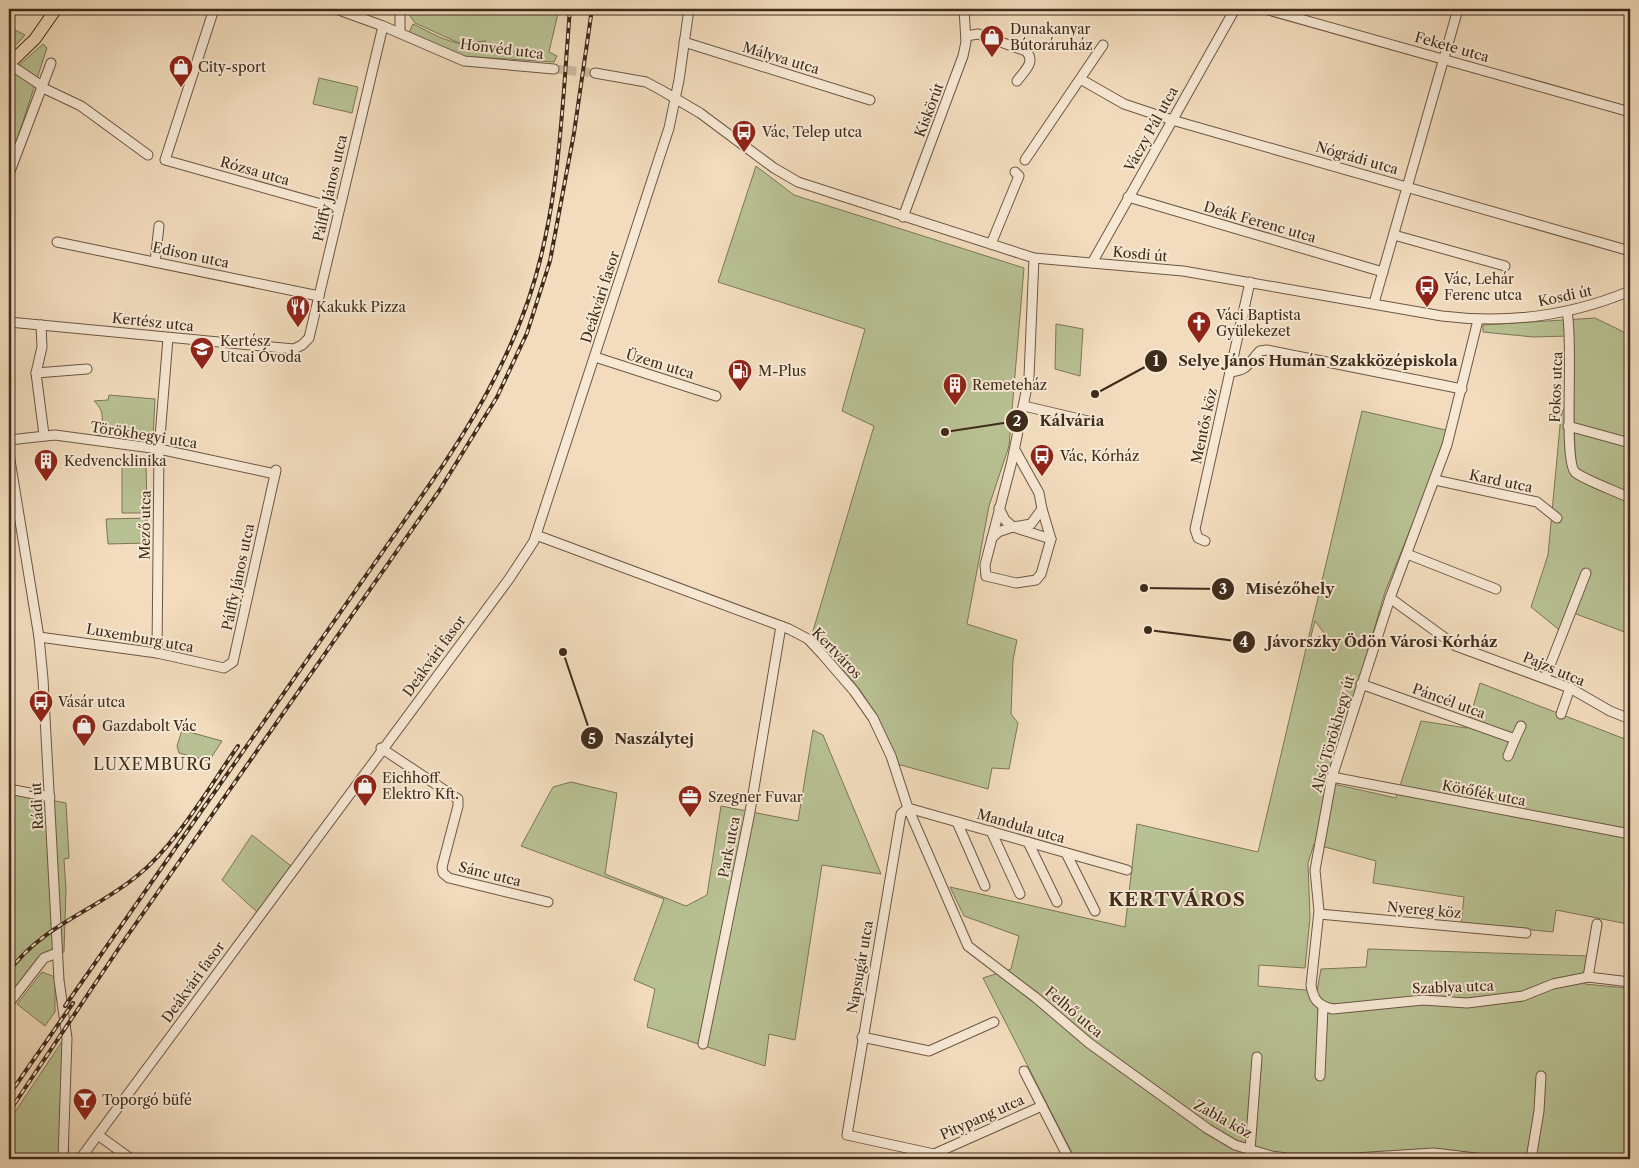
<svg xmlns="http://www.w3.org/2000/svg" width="1639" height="1168" font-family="'Libre Caslon Text',serif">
	<rect width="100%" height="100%" fill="#f2dcbd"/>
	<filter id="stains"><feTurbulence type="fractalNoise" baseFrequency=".004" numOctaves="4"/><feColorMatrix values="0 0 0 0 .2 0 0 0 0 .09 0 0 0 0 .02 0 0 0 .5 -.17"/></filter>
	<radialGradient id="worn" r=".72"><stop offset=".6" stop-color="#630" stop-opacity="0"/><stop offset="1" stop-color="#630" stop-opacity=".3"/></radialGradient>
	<g fill="#b8c193" stroke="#7c7656" fill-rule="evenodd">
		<path d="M 405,9 L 541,9 L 549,14 L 559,9 L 549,52 L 557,56 L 554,62 L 459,56 L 409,33 L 413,24 C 436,35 460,51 486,41 L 459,43 L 415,23 Z"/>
		<polygon points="9,27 25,35 9,53"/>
		<polygon points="43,44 47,48 9,164 9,74"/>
		<polygon points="319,78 358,87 352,113 313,104"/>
		<path d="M 756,166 L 794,195 L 1024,268 L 1009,446 L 989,506 L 967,624 L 1017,640 L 1013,660 L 1011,714 L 1018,723 L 1009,769 L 992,768 L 988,789 L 897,764 C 873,706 861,680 810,641 L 874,426 L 842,411 L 865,329 L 718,282 Z"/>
		<polygon points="1595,318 1630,335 1630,634 1568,611 1563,633 1531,607 1548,555 1561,415 1567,402 1569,336 1533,337 1483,332 1483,325"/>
		<polygon points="1056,324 1083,329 1080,376 1055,369"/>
		<path d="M 109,395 L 155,399 L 153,439 L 106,435 L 105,432 L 104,437 L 97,435 C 104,422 105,411 94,401 L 108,400 Z"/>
		<path d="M 1362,411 L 1450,431 L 1385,592 L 1329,783 L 1396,798 L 1421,721 L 1467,728 L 1480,683 L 1630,741 L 1630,1159 L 1075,1159 L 983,978 L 1011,969 L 1019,936 L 964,916 L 950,887 L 1125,927 L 1137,824 L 1258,852 ZM 1315,621 L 1324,633 L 1313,641 L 1311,636 ZM 1314,844 L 1376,861 L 1373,883 L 1464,897 L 1461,923 L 1553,932 L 1556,910 L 1628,924 L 1626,988 L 1585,984 L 1589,956 L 1368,949 L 1366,967 L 1321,969 L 1317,991 L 1258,986 L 1259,965 L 1305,968 L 1310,918 L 1308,863 Z"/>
		<polygon points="146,460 147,513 122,513 122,461"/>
		<polygon points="147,518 147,543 108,544 106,519"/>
		<polygon points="182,730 222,741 209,761 179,753 177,746"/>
		<polygon points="813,730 823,735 881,874 822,865 795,1040 769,1034 765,1066 647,1027 655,989 634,980 664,899 521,846 553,787 571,782 617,793 605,874 686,906 707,895 721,806 798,821"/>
		<polygon points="9,792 66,803 69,858 64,859 66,889 64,952 46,955 9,1004"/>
		<polygon points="252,835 291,866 257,912 222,880"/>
		<polygon points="42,972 55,977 55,1012 45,1026 17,1004"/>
		<polygon points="65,1037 69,1159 9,1159 9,1121"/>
	</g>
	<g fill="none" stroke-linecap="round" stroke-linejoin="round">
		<polyline stroke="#ceb99c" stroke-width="9" stroke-dasharray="9 4.5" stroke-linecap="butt" points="554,69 595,73"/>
		<defs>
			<g id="minor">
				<polyline points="214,9 165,160 339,209"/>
				<polyline points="336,9 383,26 464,61 554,69"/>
				<polyline points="400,9 400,33"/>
				<polyline points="899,9 900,9"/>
				<polyline points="1265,9 1630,112"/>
				<polyline points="1627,9 1630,10"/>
				<polyline points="9,10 9,9"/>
				<path d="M 966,36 L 978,34 L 1026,51 C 1036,62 1025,70 1017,81"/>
				<polyline points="684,42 870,100"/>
				<polyline points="9,64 42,86"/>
				<path d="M 595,73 L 646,82 L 661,90 L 700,113 L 774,168 L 798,182 L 1034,258 L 1183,271 L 1442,316 C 1506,324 1570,316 1630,291"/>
				<polyline points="1082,80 1124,104 1172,120 1630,251"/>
				<polyline points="41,87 81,106 148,155"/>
				<polyline points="1025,160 1103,45"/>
				<polyline points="9,174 51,63"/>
				<polyline points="1128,197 1383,272"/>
				<polyline points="903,217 963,56 966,42 964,9"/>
				<polyline points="1394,235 1505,266"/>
				<polyline points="57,242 319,296"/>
				<polyline points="991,244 1019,176 1015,172"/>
				<polyline points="1034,258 1029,377 1012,461 985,565 986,576 1016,583 1036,580 1041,574 1051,539 1042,509"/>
				<polyline points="155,262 159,226"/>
				<polyline points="1092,263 1235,9"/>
				<polyline points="1374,303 1458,9"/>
				<path d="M 1567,312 C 1574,341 1563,460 1575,472 C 1582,479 1618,492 1630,498"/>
				<path d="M 1478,320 L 1447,445 L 1390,598 L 1332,777 L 1315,870 L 1319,911 L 1311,985 C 1313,999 1318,1006 1333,1009 L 1423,1000 L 1467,1003 L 1523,996 L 1553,984 L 1588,977 L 1630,982"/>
				<polyline points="9,322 294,349 302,345 309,338 383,26"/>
				<polyline points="41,325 42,347 36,373 44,435"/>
				<polyline points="595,357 716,396"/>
				<path d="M 1230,372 C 1249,370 1248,363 1260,351 L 1267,350 L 1462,389"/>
				<polyline points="36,373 87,369"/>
				<polyline points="1024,406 1088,421"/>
				<polyline points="1568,426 1630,443"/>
				<polyline points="9,440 55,435 159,449 275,474"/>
				<polyline points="9,454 39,637 43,679 59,980 67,1038 63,1159"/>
				<polyline points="1435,480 1537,502 1557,518"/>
				<polyline points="999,508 1005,520 1013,527 1031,524 1042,509 1039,493 1015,450"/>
				<polyline points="536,535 789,629 808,639 822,654 854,691 873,718 891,756 908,808 968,946 1035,997 1089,1043 1208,1129 1235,1145 1271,1156 1287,1158 1355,1158 1434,1153 1484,1159"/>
				<polyline points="992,538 998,532 1013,527 1051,539"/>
				<polyline points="1205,541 1198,538 1195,529 1250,282"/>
				<polyline points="1407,554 1496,589"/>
				<polyline points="1390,598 1456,646 1570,688 1610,711 1630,719"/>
				<polyline points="39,637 157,653 224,668 233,662 276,470"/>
				<polyline points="157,653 159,449 168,338"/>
				<polyline points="1545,678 1586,573"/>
				<polyline points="1361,684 1515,739 1521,726"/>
				<polyline points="1561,714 1570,688"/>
				<polyline points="381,748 458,799 458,806 442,867 443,873 449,878 548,902"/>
				<polyline points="1508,756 1515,739"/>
				<polyline points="1332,777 1630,834"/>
				<polyline points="9,789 50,797"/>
				<polyline points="908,808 901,814 847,1135 934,1154 1042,1106"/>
				<polyline points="908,808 1127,870"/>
				<polyline points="957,822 985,886"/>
				<polyline points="991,831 1020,894"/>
				<polyline points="1028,842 1057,902"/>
				<polyline points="1066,853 1095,911"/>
				<polyline points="1319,914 1526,933"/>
				<polyline points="1588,977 1597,924"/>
				<polyline points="9,1003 44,958 57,953"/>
				<polyline points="862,1037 929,1051 994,1022"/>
				<polyline points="703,1044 750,812 781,626"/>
				<polyline points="1024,1071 1069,1159"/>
				<polyline points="1320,1076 1323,1007"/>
				<polyline points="98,1135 131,1159"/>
				<polyline points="1250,1150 1257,1057"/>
				<polyline points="80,1159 509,579 534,541 669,128 679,80 689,9"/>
				<polyline points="1531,1159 1539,1111 1541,1076"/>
			</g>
			<polyline id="major" points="9,64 35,39 56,9"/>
		</defs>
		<use href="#minor" stroke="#6c5743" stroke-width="11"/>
		<use href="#major" stroke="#3f2b1a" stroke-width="13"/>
		<use href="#minor" stroke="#f7e8d4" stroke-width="9"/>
		<use href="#major" stroke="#f2dcbd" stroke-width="11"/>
		<defs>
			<g id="rail">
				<path d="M 9,971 C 46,923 93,912 137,876 C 176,845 209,787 238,746"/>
				<path d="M 65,1006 L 430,484 C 470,427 505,367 528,301 C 560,208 562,106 570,9"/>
				<polyline points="9,1095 73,1003"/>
				<polyline points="9,1112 123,942 439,491 497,397 527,333 550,261 574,133 592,9"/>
			</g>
		</defs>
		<use href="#rail" stroke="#3f2b1a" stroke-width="4"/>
		<use href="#rail" stroke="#f7e8d4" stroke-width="2" stroke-dasharray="5.5" stroke-linecap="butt"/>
	</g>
	<defs>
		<symbol id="shop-pin" viewBox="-11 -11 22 30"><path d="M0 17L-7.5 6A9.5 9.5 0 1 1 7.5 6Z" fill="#8f2418" stroke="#f7e8d4"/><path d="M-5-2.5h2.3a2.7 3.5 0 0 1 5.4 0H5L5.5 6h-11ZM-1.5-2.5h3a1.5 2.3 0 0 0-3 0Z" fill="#fff"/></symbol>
		<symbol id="bus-pin" viewBox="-11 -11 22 30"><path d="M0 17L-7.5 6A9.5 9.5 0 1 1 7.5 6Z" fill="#8f2418" stroke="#f7e8d4"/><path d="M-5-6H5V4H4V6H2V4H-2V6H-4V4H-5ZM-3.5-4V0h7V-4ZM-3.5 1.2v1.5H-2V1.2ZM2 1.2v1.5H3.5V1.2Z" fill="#fff"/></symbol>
		<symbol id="restaurant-pin" viewBox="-11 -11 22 30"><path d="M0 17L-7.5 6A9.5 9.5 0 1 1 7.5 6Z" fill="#8f2418" stroke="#f7e8d4"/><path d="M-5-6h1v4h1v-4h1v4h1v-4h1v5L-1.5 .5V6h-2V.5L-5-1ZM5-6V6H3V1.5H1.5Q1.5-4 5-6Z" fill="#fff"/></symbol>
		<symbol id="church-pin" viewBox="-11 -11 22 30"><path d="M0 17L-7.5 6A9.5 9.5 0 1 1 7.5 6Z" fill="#8f2418" stroke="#f7e8d4"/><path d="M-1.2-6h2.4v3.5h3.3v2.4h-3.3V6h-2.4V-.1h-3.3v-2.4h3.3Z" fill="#fff"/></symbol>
		<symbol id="school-pin" viewBox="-11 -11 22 30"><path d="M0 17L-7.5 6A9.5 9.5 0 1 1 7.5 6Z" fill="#8f2418" stroke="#f7e8d4"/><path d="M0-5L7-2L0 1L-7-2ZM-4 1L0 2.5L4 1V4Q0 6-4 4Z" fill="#fff"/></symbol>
		<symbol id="fuel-pin" viewBox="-11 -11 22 30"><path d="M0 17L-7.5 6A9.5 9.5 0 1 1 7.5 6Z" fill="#8f2418" stroke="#f7e8d4"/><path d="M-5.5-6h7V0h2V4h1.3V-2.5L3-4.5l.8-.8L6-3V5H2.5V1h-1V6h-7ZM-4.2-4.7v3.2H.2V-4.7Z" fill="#fff"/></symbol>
		<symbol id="building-pin" viewBox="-11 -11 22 30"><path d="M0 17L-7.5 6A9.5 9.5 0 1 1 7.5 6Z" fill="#8f2418" stroke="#f7e8d4"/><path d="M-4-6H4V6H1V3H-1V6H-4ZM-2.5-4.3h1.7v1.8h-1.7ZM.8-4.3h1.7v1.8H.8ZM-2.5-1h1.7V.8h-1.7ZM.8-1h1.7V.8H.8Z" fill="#fff"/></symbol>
		<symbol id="office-pin" viewBox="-11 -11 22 30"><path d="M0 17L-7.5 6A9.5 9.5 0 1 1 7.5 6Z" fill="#8f2418" stroke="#f7e8d4"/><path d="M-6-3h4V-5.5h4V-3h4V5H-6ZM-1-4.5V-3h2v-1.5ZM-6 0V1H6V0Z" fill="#fff"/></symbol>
		<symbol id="bar-pin" viewBox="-11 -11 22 30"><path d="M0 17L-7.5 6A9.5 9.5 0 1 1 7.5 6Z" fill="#8f2418" stroke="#f7e8d4"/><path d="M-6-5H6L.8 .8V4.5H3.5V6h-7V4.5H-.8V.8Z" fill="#fff"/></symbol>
	</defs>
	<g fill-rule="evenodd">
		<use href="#shop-pin" x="978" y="23" width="28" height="38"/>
		<use href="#shop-pin" x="167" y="53" width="28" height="38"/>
		<use href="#bus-pin" x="730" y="118" width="28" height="38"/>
		<use href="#bus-pin" x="1413" y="273" width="28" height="38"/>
		<use href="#restaurant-pin" x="284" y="293" width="28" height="38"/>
		<use href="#church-pin" x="1185" y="309" width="28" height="38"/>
		<use href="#school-pin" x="188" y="335" width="28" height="38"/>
		<use href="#fuel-pin" x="726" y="357" width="28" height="38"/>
		<use href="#building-pin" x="941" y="371" width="28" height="38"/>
		<use href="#bus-pin" x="1028" y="442" width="28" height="38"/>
		<use href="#building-pin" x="32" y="447" width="28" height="38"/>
		<use href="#bus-pin" x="27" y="688" width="28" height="38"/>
		<use href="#shop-pin" x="70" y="712" width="28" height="38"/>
		<use href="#shop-pin" x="351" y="772" width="28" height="38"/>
		<use href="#office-pin" x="676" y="783" width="28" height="38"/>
		<use href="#bar-pin" x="71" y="1086" width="28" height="38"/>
	</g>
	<g text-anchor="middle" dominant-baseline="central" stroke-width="4" stroke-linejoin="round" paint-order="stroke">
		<g font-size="14" fill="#3f2b1a" stroke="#f7e8d4" text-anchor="start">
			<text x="1010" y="29">Dunakanyar<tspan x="1010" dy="16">Bútoráruház</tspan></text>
			<text x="198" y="67">City-sport</text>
			<text x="762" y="132">Vác, Telep utca</text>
			<text x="1444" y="279">Vác, Lehár<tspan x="1444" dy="16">Ferenc utca</tspan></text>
			<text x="316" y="307">Kakukk Pizza</text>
			<text x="1216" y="315">Váci Baptista<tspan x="1216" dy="16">Gyülekezet</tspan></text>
			<text x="220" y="341">Kertész<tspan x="220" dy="16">Utcai Óvoda</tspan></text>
			<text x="758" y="371">M-Plus</text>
			<text x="972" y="385">Remeteház</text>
			<text x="1060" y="456">Vác, Kórház</text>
			<text x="64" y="461">Kedvencklinika</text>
			<text x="58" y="702">Vásár utca</text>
			<text x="102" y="726">Gazdabolt Vác</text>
			<text x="382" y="778">Eichhoff<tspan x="382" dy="16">Elektro Kft.</tspan></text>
			<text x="708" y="797">Szegner Fuvar</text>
			<text x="102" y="1100">Toporgó büfé</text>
		</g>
		<g font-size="14" fill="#3f2b1a" stroke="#f7e8d4">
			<text transform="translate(1452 47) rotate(16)">Fekete utca</text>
			<text transform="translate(502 49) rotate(7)">Honvéd utca</text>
			<text transform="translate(781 58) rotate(17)">Mályva utca</text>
			<text transform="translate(929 110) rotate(-69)">Kiskörút</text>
			<text transform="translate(1151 129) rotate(-61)">Váczy Pál utca</text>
			<text transform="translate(1357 158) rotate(16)">Nógrádi utca</text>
			<text transform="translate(255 171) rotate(16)">Rózsa utca</text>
			<text transform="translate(330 188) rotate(-77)">Pálffy János utca</text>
			<text transform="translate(1260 222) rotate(16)">Deák Ferenc utca</text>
			<text transform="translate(1140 254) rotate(5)">Kosdi út</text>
			<text transform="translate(191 255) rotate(12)">Edison utca</text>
			<text transform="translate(1565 296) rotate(-12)">Kosdi út</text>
			<text transform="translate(600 297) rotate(-72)">Deákvári fasor</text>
			<text transform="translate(153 322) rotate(6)">Kertész utca</text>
			<text transform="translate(660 364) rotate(17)">Üzem utca</text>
			<text transform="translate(1556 387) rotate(-88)">Fokos utca</text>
			<text transform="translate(1204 426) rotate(-78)">Mentős köz</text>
			<text transform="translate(144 435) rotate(9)">Törökhegyi utca</text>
			<text transform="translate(1501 481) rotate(12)">Kard utca</text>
			<text transform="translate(145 525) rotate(-89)">Mező utca</text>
			<text transform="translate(238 577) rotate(-78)">Pálffy János utca</text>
			<text transform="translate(140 638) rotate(10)">Luxemburg utca</text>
			<text transform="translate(837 653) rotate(46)">Kertváros</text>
			<text transform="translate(434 656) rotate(-54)">Deákvári fasor</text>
			<text transform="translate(1554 669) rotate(23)">Pajzs utca</text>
			<text transform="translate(1449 701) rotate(20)">Páncél utca</text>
			<text transform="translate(1333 734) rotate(-74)">Alsó Törökhegy út</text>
			<text transform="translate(1484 793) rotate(11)">Kötőfék utca</text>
			<text transform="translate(37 806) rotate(-93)">Rádi út</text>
			<text transform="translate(1021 826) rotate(16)">Mandula utca</text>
			<text transform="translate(729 847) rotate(-79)">Park utca</text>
			<text transform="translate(490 874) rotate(14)">Sánc utca</text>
			<text transform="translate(1424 910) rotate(5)">Nyereg köz</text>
			<text transform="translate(860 967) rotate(-80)">Napsugár utca</text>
			<text transform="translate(193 982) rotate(-54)">Deákvári fasor</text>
			<text transform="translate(1453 987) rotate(-2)">Szablya utca</text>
			<text transform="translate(1074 1012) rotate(40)">Felhő utca</text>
			<text transform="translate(982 1117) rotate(-24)">Pitypang utca</text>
			<text transform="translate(1223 1119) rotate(29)">Zabla köz</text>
		</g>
		<g font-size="16" letter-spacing="1" fill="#3f2b1a" stroke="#f7e8d4">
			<text x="153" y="764">LUXEMBURG</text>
		</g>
		<g font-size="19" font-weight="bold" letter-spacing="1" fill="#3f2b1a" stroke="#f7e8d4">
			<text x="1177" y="899">KERTVÁROS</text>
		</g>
	</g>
	<path fill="none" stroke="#3f2b1a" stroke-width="2" d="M1095 394L1156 361M945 432L1017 421M1144 588L1223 589M1148 630L1244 642M563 652L592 738"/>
	<g fill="#3f2b1a" stroke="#f7e8d4" stroke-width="2">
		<circle cx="1095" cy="394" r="5"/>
		<circle cx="945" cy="432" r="5"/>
		<circle cx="1144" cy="588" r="5"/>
		<circle cx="1148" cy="630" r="5"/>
		<circle cx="563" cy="652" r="5"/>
		<circle cx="1156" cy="361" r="12"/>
		<circle cx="1017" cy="421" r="12"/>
		<circle cx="1223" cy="589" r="12"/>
		<circle cx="1244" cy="642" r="12"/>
		<circle cx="592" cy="738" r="12"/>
	</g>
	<g font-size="15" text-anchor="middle" font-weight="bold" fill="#fff">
		<text x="1156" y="366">1</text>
		<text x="1017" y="426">2</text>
		<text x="1223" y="594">3</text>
		<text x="1244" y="647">4</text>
		<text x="592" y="744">5</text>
	</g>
	<g font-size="15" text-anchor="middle" font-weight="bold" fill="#3f2b1a" stroke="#f7e8d4" stroke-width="4" stroke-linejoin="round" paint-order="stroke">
		<text x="1318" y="366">Selye János Humán Szakközépiskola</text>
		<text x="1072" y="426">Kálvária</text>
		<text x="1290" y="594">Misézőhely</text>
		<text x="1382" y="647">Jávorszky Ödön Városi Kórház</text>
		<text x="654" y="744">Naszálytej</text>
	</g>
	<rect width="1639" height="1168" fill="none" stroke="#f2dcbd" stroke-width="30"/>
	<rect x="10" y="10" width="1619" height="1148" fill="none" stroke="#3f2b1a" stroke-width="2.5"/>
	<rect x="15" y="15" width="1609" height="1138" fill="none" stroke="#3f2b1a"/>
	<rect width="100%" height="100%" filter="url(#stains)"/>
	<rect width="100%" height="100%" fill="url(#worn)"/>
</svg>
